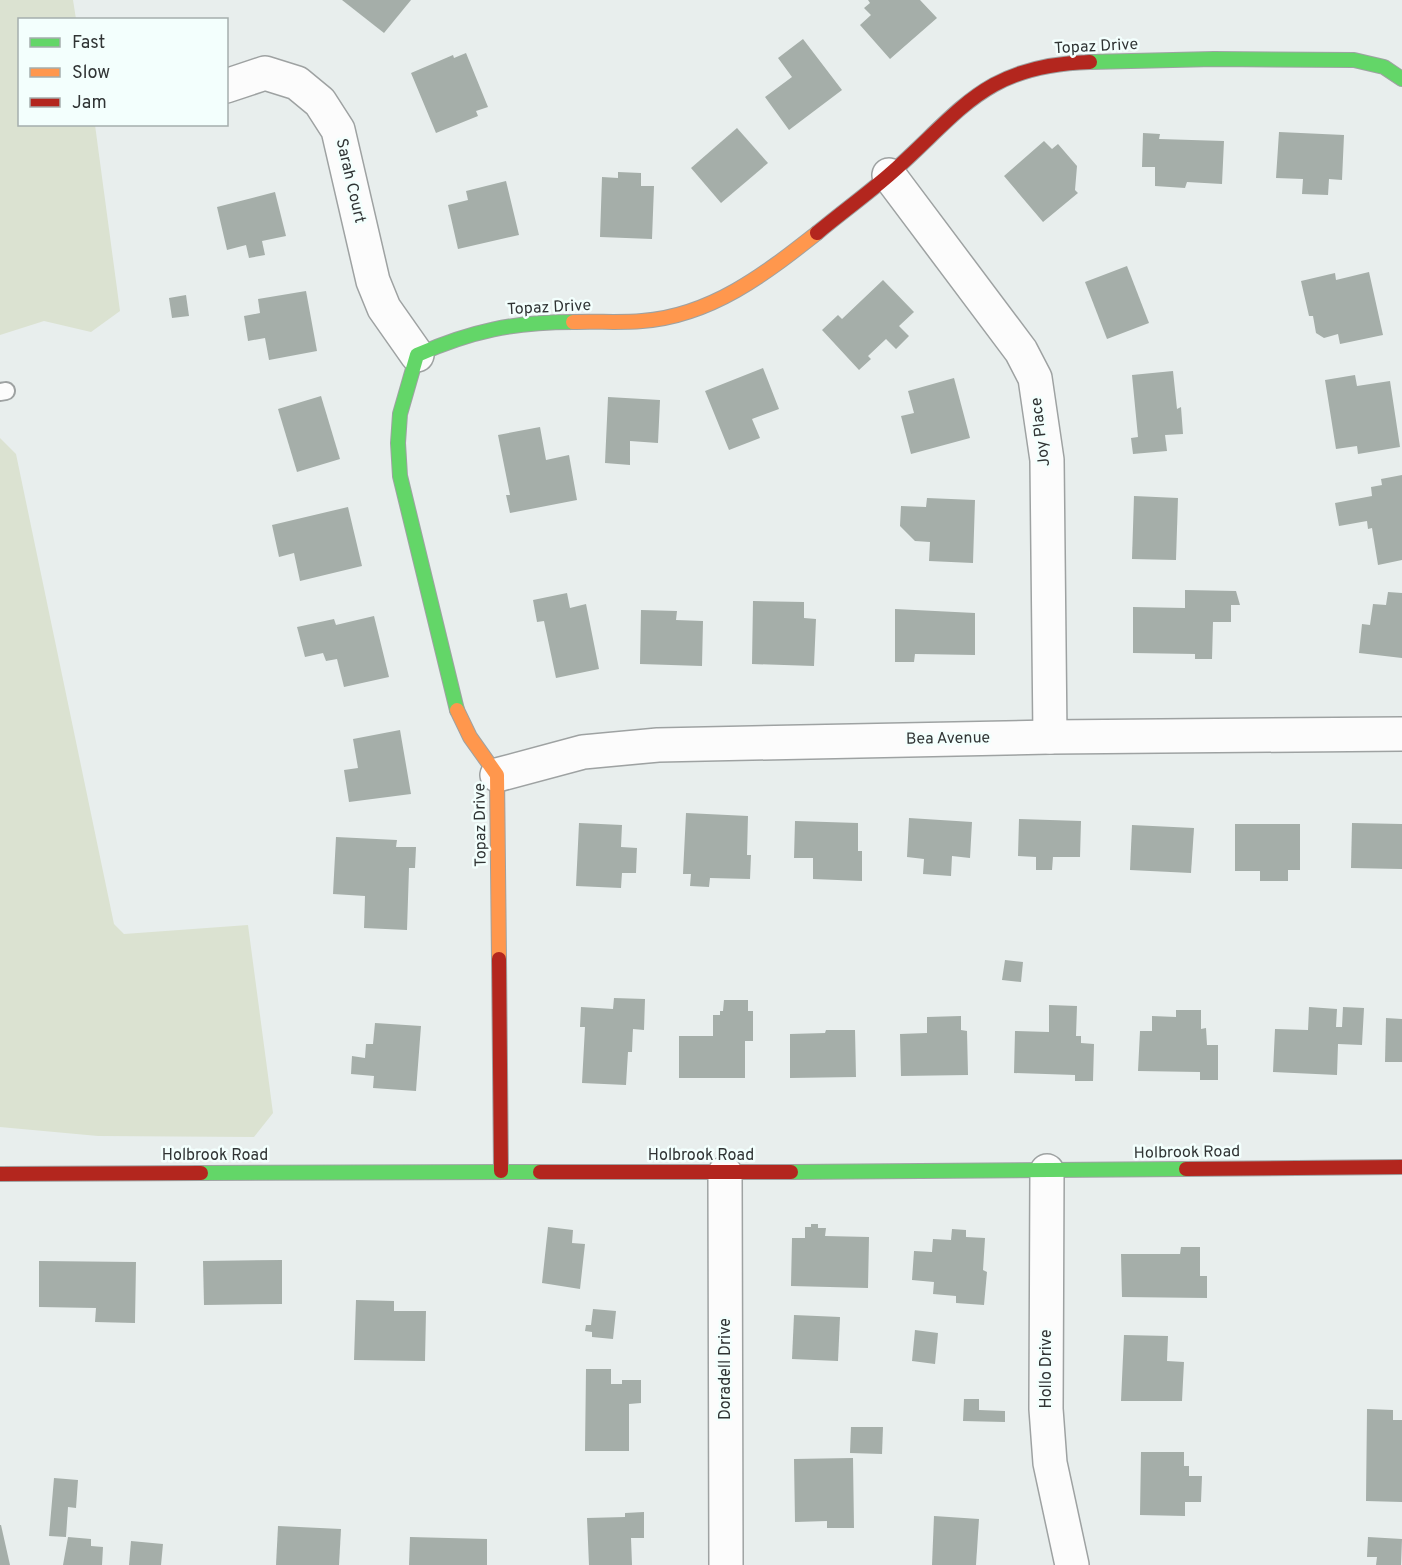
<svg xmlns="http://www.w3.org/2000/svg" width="1402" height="1565" font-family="Overpass,sans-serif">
	<rect width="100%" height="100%" fill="#e8eeed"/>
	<g fill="#dbe2d1">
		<polygon points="0,0 73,0 76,19 20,20 20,124 95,125 120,311 91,332 44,321 0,335"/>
		<polygon points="0,438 16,454 114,924 124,934 248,925 273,1113 254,1137 98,1136 0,1127"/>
	</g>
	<g fill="#a5aea9">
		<polygon points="342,0 411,0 384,33"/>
		<polygon points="868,0 920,0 937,18 890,59 860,25 871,15 864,8 870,3"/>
		<polygon points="803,39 842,90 789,130 765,97 792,77 778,58"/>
		<polygon points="466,53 488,107 476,111 478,116 436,133 411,73 453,55 454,58"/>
		<polygon points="737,128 768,163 721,203 691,168"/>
		<polygon points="1279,132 1344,135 1342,180 1329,179 1328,195 1302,194 1303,179 1276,178"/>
		<polygon points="1143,133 1160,134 1159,139 1224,141 1222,184 1187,182 1185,188 1155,186 1155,167 1142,167"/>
		<polygon points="1044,141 1052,149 1058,144 1077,166 1075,190 1078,193 1043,222 1004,176"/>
		<polygon points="618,172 641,173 641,186 654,186 652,239 600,237 602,177 618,178"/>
		<polygon points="506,181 519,235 458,249 448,205 468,200 466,191"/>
		<polygon points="275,192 286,236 262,241 265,255 249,258 246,245 227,250 217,207"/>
		<polygon points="1127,266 1149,323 1107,339 1085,282"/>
		<polygon points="1369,272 1383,335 1340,344 1338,334 1324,338 1316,333 1313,316 1309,316 1301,281 1335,273 1336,280"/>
		<polygon points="883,280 914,312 899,326 909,336 896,349 886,339 868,356 871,359 859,370 822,330 838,315 842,319"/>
		<polygon points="306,291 317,351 269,360 265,338 248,341 244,316 260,313 258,299"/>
		<polygon points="186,295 189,316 172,318 169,298"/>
		<polygon points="763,368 779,409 752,419 760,438 729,450 705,391"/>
		<polygon points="1173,371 1177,409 1181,407 1183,434 1165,435 1167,451 1133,454 1131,438 1138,437 1132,375"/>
		<polygon points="1355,375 1357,386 1390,381 1400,447 1358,454 1357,446 1336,449 1325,380"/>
		<polygon points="954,378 970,438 911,454 901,416 914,413 908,391"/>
		<polygon points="321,396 340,459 297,472 278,409"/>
		<polygon points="608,397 660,400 658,443 630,441 630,465 605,463"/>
		<polygon points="540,427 546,460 569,455 577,500 510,513 506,495 510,495 498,435"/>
		<polygon points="1402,475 1402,560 1378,565 1372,528 1368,529 1367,521 1339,526 1335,503 1372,496 1371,487 1382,485 1381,479"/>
		<polygon points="1134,496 1178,498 1176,560 1132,559"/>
		<polygon points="927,498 975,500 973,563 929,561 930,542 915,541 900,526 901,506 926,507"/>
		<polygon points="348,507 362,566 300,581 294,553 279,557 272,525"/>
		<polygon points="1185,590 1236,591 1240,605 1231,605 1231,622 1213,622 1212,659 1195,659 1195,654 1133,653 1133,607 1185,608"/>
		<polygon points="1388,592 1402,593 1402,658 1359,653 1362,624 1370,625 1373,604 1386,605"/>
		<polygon points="567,593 570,608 586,604 599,669 556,678 544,621 537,622 533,600"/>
		<polygon points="753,601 804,602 804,618 816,619 814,666 752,664"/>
		<polygon points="895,609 975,613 975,655 915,654 914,662 895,662"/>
		<polygon points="641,610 677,611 676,620 703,621 702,666 640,664"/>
		<polygon points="374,616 389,677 344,687 337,659 326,661 323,653 305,657 297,627 334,619 336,625"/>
		<polygon points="400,730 411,794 349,802 344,770 358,768 353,739"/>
		<polygon points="686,813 748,816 747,855 751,855 750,879 710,878 709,887 690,886 691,874 683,874"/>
		<polygon points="909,818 972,822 970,858 952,856 951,876 923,874 924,859 907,857"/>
		<polygon points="1019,819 1081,821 1080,857 1053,857 1052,870 1036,870 1036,857 1018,856"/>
		<polygon points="795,821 858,823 858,851 862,851 862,881 813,879 813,858 794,858"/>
		<polygon points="579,823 622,825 621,847 637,848 636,873 622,873 621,888 576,886"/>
		<polygon points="1352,823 1402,824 1402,869 1351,868"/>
		<polygon points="1235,824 1300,824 1300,870 1288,870 1288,881 1260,881 1260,871 1235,871"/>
		<polygon points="1132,825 1194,828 1191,873 1130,870"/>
		<polygon points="336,837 397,840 396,847 416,847 415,868 409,868 407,930 364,928 365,896 333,894"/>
		<polygon points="1005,960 1023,962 1021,982 1002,980"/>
		<polygon points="614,998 645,999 644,1030 633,1029 632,1052 628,1052 626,1085 582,1083 585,1027 580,1027 581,1007 613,1009"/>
		<polygon points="724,1000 748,1000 748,1011 753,1011 753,1041 745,1041 745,1078 679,1078 679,1036 713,1036 713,1015 720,1015 720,1011 723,1011"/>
		<polygon points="1049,1005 1077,1006 1076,1036 1081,1036 1081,1043 1094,1044 1093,1081 1075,1081 1075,1075 1014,1073 1015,1031 1049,1032"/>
		<polygon points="1309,1007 1337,1009 1336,1027 1342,1027 1343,1007 1364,1008 1362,1045 1338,1044 1337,1075 1273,1072 1275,1029 1308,1030"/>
		<polygon points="1176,1010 1201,1010 1201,1029 1206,1028 1207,1045 1218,1045 1218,1080 1200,1080 1200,1072 1138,1071 1140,1031 1152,1031 1152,1016 1176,1017"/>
		<polygon points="961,1016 961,1030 967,1031 968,1075 901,1076 900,1034 927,1033 927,1017"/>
		<polygon points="1386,1018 1402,1019 1402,1062 1385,1062"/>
		<polygon points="375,1023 421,1026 416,1091 373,1088 374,1076 351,1074 352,1056 365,1058 366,1044 373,1044"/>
		<polygon points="826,1030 855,1030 856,1077 790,1078 790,1034 825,1033"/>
		<polygon points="811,1224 818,1224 818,1228 826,1228 825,1236 869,1237 868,1288 791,1286 792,1238 805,1238 805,1227 811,1227"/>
		<polygon points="548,1227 573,1230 572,1243 585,1244 580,1289 542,1283"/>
		<polygon points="952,1229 966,1230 966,1237 985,1238 983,1270 987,1272 984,1305 956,1303 956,1296 933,1294 934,1282 912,1280 914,1251 932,1252 933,1239 951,1240"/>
		<polygon points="1181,1247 1200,1247 1200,1276 1207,1276 1207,1298 1122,1297 1121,1254 1180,1254"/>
		<polygon points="282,1260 282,1304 204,1305 203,1261"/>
		<polygon points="39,1261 136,1262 135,1323 95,1322 96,1308 39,1307"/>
		<polygon points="356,1300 394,1301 394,1311 426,1311 425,1361 354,1360"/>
		<polygon points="593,1309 616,1311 613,1339 592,1337 592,1332 585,1331 586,1325 591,1325"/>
		<polygon points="794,1315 840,1317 838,1361 792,1359"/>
		<polygon points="915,1330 938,1333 935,1364 912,1361"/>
		<polygon points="1124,1335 1168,1336 1167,1361 1184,1362 1182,1401 1121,1401"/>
		<polygon points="586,1369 611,1369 611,1384 622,1384 622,1380 641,1380 641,1403 629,1404 629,1451 585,1451"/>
		<polygon points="964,1399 979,1399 979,1410 1005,1411 1005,1422 963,1421"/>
		<polygon points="1367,1409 1393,1410 1393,1420 1402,1420 1402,1502 1366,1501"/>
		<polygon points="851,1427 883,1427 882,1454 850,1453"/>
		<polygon points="1141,1452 1184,1452 1184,1466 1189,1466 1189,1476 1202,1476 1201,1502 1185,1502 1185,1516 1140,1515"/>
		<polygon points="853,1458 854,1528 827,1528 827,1521 795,1522 794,1459"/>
		<polygon points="54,1478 78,1480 76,1508 68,1507 66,1537 49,1536"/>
		<polygon points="644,1512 644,1538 631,1538 632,1565 589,1565 587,1518 625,1517 625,1513"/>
		<polygon points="934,1516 979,1519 976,1565 932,1565"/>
		<polygon points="0,1525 1,1525 10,1565 0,1565"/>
		<polygon points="278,1526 341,1529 339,1565 276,1565"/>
		<polygon points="68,1537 91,1539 91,1546 103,1547 102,1565 63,1565"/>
		<polygon points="410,1537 487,1539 487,1565 409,1565"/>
		<polygon points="1368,1537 1402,1539 1401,1565 1376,1565 1377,1557 1367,1557"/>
		<polygon points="131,1541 163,1544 161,1565 129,1565"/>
	</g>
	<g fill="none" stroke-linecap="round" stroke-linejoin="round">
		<defs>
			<polyline id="lane" points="0,392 6,391"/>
			<g id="street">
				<polyline points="226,86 265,73 297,83 320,102 338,130 373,281 384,308 417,355"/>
				<polyline points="889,175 1021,351 1035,378 1047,460 1050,737"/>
				<polyline points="497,775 583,752 658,745 1050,737 1402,734"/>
				<polyline points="1047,1171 1046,1409 1050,1463 1072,1565"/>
				<polyline points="725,1173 726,1565"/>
			</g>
			<g id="fast">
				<polyline points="1090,62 1214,59 1354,60 1384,67 1402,79"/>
				<path d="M 457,710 L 400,476 L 398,443 L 400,414 L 417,355 C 471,331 514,322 573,322"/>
				<polyline points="791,1172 1186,1169"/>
				<polyline points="201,1173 540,1172"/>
			</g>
			<g id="slow">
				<path d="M 573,322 C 596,321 619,323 642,321 C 711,316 765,274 817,233"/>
				<polyline points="457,710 470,737 497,775 499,959"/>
			</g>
			<g id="jam">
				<path d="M 817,233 C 841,213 866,195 889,175 C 961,112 983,65 1090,62"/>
				<polyline points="499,959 501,1171"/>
				<polyline points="1186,1169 1402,1167"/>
				<polyline points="540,1172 791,1172"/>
				<polyline points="0,1174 201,1173"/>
			</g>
		</defs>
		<use href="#lane" stroke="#9ea2a2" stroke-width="20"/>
		<use href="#street" stroke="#9ea2a2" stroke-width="36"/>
		<use href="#fast" stroke="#9ea2a2" stroke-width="16"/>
		<use href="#slow" stroke="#9ea2a2" stroke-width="16"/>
		<use href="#jam" stroke="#9ea2a2" stroke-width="16"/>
		<use href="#lane" stroke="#fcfcfc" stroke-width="16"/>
		<use href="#street" stroke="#fcfcfc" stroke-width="33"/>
		<use href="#fast" stroke="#63d668" stroke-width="14"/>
		<use href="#slow" stroke="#ff974d" stroke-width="14"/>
		<use href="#jam" stroke="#b3261e" stroke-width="14"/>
	</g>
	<g text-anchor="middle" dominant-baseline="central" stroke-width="5" stroke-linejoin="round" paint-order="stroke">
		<g font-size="16" fill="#303434" stroke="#f3fffd">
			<text transform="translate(1096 47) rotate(-3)">Topaz Drive</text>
			<text transform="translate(350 181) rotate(77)">Sarah Court</text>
			<text transform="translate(549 308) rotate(-3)">Topaz Drive</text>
			<text transform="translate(1041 432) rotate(-97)">Joy Place</text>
			<text transform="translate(948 739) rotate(-1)">Bea Avenue</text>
			<text transform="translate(481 825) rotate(-91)">Topaz Drive</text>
			<text transform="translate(1187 1153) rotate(-1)">Holbrook Road</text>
			<text x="215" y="1156">Holbrook Road</text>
			<text x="701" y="1156">Holbrook Road</text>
			<text transform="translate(726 1369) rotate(-90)">Doradell Drive</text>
			<text transform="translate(1047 1369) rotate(-90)">Hollo Drive</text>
		</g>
	</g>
	<rect x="18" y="18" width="210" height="108" fill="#f3fffd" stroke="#a5aead" stroke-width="1.5"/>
	<rect x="30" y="38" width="30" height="9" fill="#63d668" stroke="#a5aead" stroke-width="1.5"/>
	<text x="72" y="48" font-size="18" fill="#303434">Fast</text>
	<rect x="30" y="68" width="30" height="9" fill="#ff974d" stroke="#a5aead" stroke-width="1.5"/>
	<text x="72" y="78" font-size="18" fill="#303434">Slow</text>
	<rect x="30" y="98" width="30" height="9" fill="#b3261e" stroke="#a5aead" stroke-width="1.5"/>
	<text x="72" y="108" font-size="18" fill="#303434">Jam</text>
</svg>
